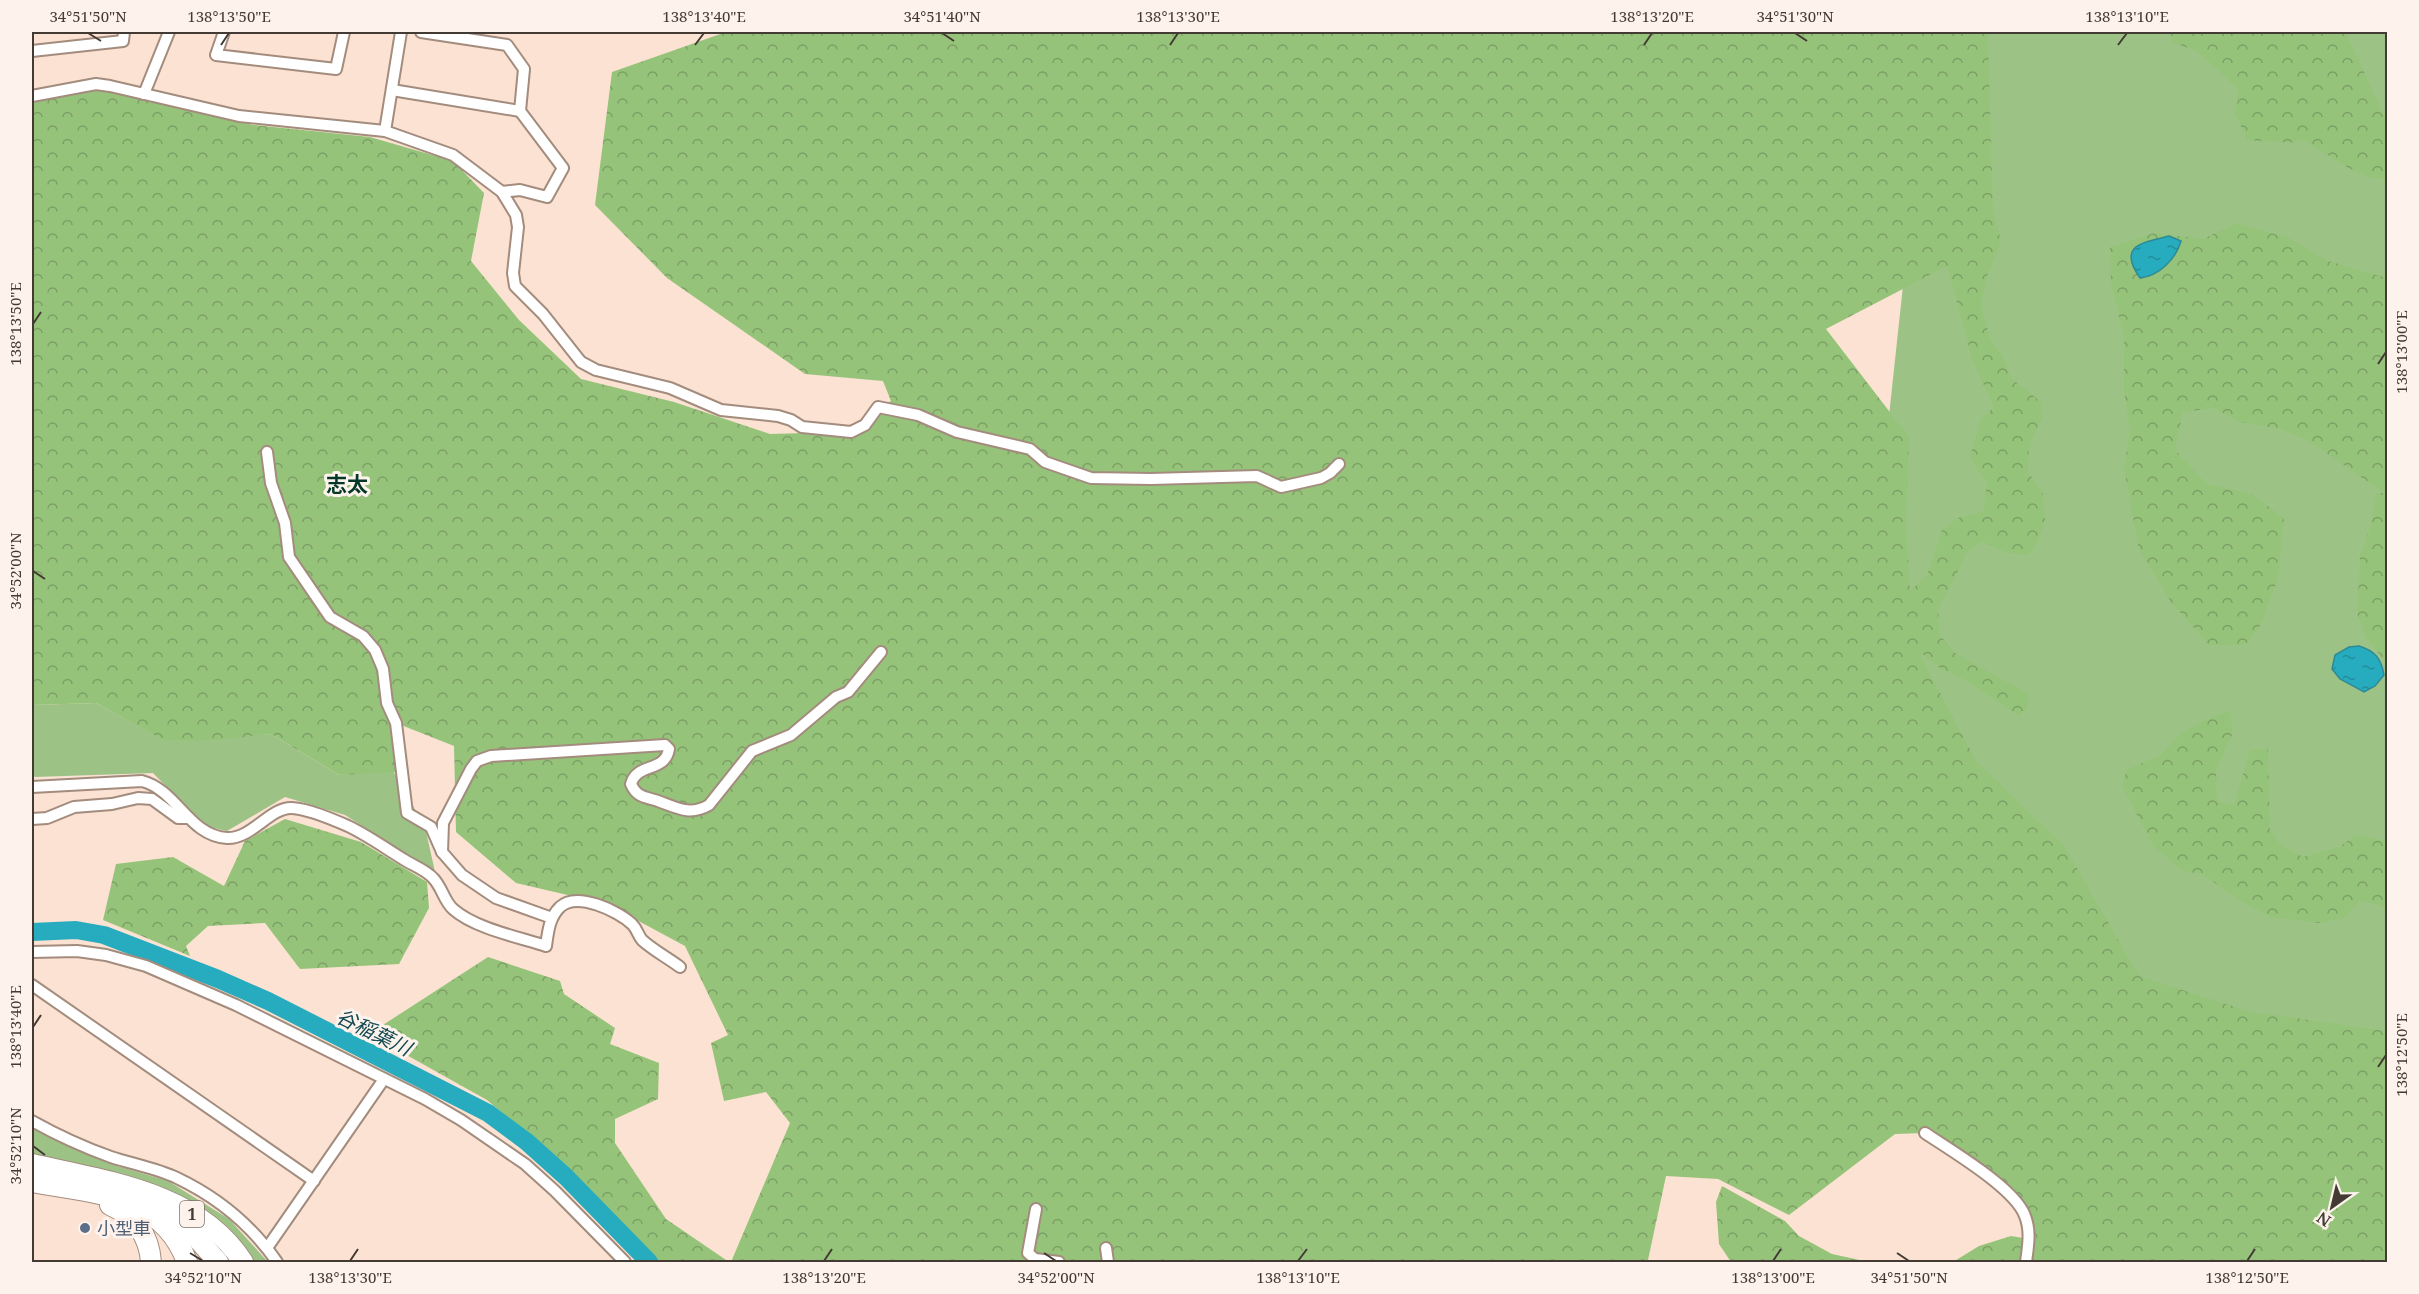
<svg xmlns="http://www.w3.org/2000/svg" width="2419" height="1294" font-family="'Noto Serif','Noto Sans JP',serif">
	<defs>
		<pattern id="forest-crowns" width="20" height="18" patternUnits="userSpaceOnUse" patternTransform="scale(1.5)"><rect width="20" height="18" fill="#96c37a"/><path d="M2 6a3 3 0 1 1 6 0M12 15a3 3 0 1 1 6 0" fill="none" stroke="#7c9f65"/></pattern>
		<pattern id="water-ripples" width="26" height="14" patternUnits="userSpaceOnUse" patternTransform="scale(1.5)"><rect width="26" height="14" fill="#26acbe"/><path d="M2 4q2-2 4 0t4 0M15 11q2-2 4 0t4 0" fill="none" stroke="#228d9b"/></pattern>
	</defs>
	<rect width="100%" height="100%" fill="#fbe2d2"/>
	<g fill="#9dc286">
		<polygon points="1941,32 2387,32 2387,1050 2126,1009 1865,639 1929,44"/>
		<polygon points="96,703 166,741 271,734 339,775 391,767 425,827 435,872 345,815 285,797 227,831 205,826 153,773 35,777 32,774 32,705"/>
		<polygon points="32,1129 117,1166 168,1181 229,1219 268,1262 247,1262 214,1224 32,1159"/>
	</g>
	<g fill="url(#forest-crowns)" fill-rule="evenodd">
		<path d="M 726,32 L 1988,32 L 1993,210 L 2001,241 L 1988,273 L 1981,304 L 1990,339 L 2003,356 L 2011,378 L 2041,402 L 2042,418 L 2029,446 L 2028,472 L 2043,493 L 2045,521 L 2035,548 L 2028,555 L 2007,553 L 1982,541 L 1967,553 L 1938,610 L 1940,635 L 1955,653 L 2027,693 L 2028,708 L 2019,716 L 1963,679 L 1941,669 L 1921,653 L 1921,657 L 1977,762 L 2065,847 L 2139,976 L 2248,1011 L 2387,1031 L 2387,1262 L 2028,1262 C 2032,1250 2036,1240 2033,1226 C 2026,1201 1949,1151 1925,1133 L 1895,1134 L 1789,1215 L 1718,1179 L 1666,1176 L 1648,1260 L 1645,1262 L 731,1262 L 790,1123 L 766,1092 L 724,1101 L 711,1043 L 728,1035 L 685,946 L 592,896 L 572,896 L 516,883 L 456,832 L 454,746 L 396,723 L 396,772 L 339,775 L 271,734 L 218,740 L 165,741 L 96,703 L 32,705 L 32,103 L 98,88 L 253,125 L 370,137 L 453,161 L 484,193 L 471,261 L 519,320 L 581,379 L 674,402 L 770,434 L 840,432 L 891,401 L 883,381 L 805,374 L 667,278 L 595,205 L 612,72 ZM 1947,266 L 1973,362 L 1994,407 L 1980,420 L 1970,457 L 1987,483 L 1983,512 L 1960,517 L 1942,530 L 1927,575 L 1910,591 L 1906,522 L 1909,437 L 1826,329 Z"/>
		<path d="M 2171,32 L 2348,32 L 2347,35 L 2387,122 L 2387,179 C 2361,182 2327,153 2304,140 L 2290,143 L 2247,140 L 2235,113 L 2238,89 L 2197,51 L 2171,42 Z"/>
		<polygon points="2236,223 2289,238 2328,261 2387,278 2387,663 2365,637 2357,613 2360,555 2371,525 2376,493 2384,493 2309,441 2280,429 2240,422 2214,408 2183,412 2175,450 2207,484 2252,494 2284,518 2278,579 2259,628 2245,645 2209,645 2171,602 2139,550 2124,468 2130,430 2124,391 2124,338 2111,284 2110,247 2154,233 2203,239"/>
		<polygon points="2230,710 2233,733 2216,771 2217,801 2234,805 2250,750 2268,748 2270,829 2280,844 2303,857 2341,846 2356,835 2387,841 2387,910 2379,905 2359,901 2345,918 2319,923 2270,917 2241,901 2202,874 2183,871 2153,846 2122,786 2127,769 2160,756 2179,735 2203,721"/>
		<polygon points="285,819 361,842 427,882 429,908 399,964 300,969 265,923 208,926 186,946 190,956 103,920 116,864 173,857 224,886 245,841"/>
		<polygon points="488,957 560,981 564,994 615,1028 610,1044 659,1063 658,1099 615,1119 615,1143 666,1219 729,1262 659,1262 568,1169 487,1100 369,1034"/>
		<polygon points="1722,1186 1785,1221 1799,1236 1832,1254 1869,1262 1731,1262 1719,1244 1716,1202"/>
		<polygon points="2011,1236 2029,1239 2025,1262 1953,1262 1979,1246"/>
	</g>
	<g fill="url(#water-ripples)" stroke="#2f8a95" stroke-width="1.5">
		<path d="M 2169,236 L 2181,241 C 2176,259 2159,276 2140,278 C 2117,245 2142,243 2169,236 Z"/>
		<path d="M 2359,646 C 2375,651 2381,658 2384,675 L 2375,686 L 2364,692 L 2340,679 L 2332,669 L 2335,655 L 2349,647 Z"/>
	</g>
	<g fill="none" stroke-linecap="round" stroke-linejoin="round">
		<polyline stroke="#26acbe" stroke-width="18" points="32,932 76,930 104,935 218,979 268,1001 488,1113 527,1142 566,1177 649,1262"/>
		<defs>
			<g id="street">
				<polyline points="224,32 216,55 336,69 344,32"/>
				<polyline points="421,32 507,45 524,69 520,111 563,168 547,197 520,190 502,192"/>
				<polyline points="32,51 123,41 124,32"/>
				<polyline points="392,90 520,111"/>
				<polyline points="144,94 169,32"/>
				<polyline points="32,96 96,84 110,86 239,116 385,131 453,155 502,192 516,215 518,227 513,273 515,286 543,314 581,362 596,370 670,388 721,410 778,416 791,420 802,427 851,432 865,425 878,407 918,415 957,432 1030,449 1045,462 1091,478 1151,479 1257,476 1281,487 1321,478 1330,473 1339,464"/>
				<polyline points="385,131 401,32"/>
				<polyline points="267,452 271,483 285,523 289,557 330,617 363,636 375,650 383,669 387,703 396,723 407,813 431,827 442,852 462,875 496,898 552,918"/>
				<path d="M 32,787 L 142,781 C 177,790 189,836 227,838 C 252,839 270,807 292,808 C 309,809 332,819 348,826 C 367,835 385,848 403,859 C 412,865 426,870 433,878 C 442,887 444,901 453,909 C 474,928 518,937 546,946 C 548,932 549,918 560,907 C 577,891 618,911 632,924 C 637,929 638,935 642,940 C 653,950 668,958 680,967"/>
				<polyline points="32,819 47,818 74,807 112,804 138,798 152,799 178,818 189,818"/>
				<path d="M 442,852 L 443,823 L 471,769 L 477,761 L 491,756 L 665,745 L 669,749 C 665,773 637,762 631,784 C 637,798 646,797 658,801 C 677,808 690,816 709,805 L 752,751 L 791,735 L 836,697 L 848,692 L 881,652"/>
				<polyline points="32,952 77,951 106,955 146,966 236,1005 425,1099 461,1120 525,1164 555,1191 625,1262"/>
				<polyline points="32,985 314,1181"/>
				<path d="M 32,1121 C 57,1135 83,1147 111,1157 C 132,1164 156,1168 177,1178 C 217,1197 252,1226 277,1262"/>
				<path d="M 1925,1133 C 1950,1150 2015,1188 2025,1216 C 2031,1231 2028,1247 2026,1262"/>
				<polyline points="1036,1209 1028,1253 1035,1259 1059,1262"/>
				<polyline points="267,1248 384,1079"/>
				<polyline points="1106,1248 1108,1262"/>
			</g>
			<g id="highway">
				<path d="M 32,1164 C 106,1181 198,1192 243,1262"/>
				<path d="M 32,1182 C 93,1194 162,1193 187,1262"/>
				<path d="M 110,1205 C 135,1216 149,1235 151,1262"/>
				<polyline points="165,1210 188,1228 218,1262"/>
			</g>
		</defs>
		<use href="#street" stroke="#a38c7d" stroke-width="14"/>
		<use href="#highway" stroke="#a38c7d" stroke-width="22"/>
		<use href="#street" stroke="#fff" stroke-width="10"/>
		<use href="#highway" stroke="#fff" stroke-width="20"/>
	</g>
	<path fill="none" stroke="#443a34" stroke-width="2" d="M 88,33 L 101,41M 942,33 L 954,41M 1795,33 L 1807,41M 221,45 L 229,33M 695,45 L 704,33M 1170,45 L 1178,33M 1644,45 L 1652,33M 2118,45 L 2127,33M 33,324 L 41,312M 2378,364 L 2386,352M 33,571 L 45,579M 33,1027 L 41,1015M 2378,1067 L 2386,1055M 33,1146 L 45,1155M 190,1253 L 203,1261M 1044,1253 L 1056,1261M 1897,1253 L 1909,1261M 350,1261 L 358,1249M 824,1261 L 832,1249M 1298,1261 L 1307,1249M 1773,1261 L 1781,1249M 2247,1261 L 2255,1249"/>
	<circle fill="#5c6f8a" stroke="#fdf3ec" stroke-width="2" cx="85" cy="1228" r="6"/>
	<g text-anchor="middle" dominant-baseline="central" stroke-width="6" stroke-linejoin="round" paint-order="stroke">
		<rect fill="#fdf3ec" stroke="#7c726b" stroke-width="1.5" x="180" y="1201" width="24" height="26" rx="4.5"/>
		<g font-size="16" font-weight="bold" fill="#443a34">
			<text x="192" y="1214">1</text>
		</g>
		<g font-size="18" fill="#4e5e75" stroke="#fdf3ec" text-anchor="start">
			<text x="97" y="1228">小型車</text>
		</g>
		<g font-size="20" font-style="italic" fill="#144a52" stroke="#fdf3ec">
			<text transform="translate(374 1032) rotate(26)">谷稲葉川</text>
		</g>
		<g font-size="21" font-weight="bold" fill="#033726" stroke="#fdf3ec">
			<text x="347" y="484">志太</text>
		</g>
	</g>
	<rect width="2419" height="1294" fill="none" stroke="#fdf3ec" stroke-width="66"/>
	<g transform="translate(2332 1207) rotate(214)" stroke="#fdf3ec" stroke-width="4.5" paint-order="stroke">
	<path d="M0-4.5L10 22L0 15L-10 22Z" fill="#443a34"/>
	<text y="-9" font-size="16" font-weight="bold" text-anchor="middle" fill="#443a34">N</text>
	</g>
	<rect x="33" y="33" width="2353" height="1228" fill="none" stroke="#443a34" stroke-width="2"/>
	<g font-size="15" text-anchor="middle" fill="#443a34">
		<text x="88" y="22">34°51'50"N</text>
		<text x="229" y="22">138°13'50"E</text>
		<text x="704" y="22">138°13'40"E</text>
		<text x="942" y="22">34°51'40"N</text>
		<text x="1178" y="22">138°13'30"E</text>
		<text x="1652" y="22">138°13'20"E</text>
		<text x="1795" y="22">34°51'30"N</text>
		<text x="2127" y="22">138°13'10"E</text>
		<text transform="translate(16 324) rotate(-90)" y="5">138°13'50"E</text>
		<text transform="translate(2402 352) rotate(-90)" y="5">138°13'00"E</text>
		<text transform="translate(16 571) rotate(-90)" y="5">34°52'00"N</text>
		<text transform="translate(16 1027) rotate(-90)" y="5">138°13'40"E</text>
		<text transform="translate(2402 1055) rotate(-90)" y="5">138°12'50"E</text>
		<text transform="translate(16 1146) rotate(-90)" y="5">34°52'10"N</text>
		<text x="203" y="1283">34°52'10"N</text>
		<text x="350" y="1283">138°13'30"E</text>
		<text x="824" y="1283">138°13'20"E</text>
		<text x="1056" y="1283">34°52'00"N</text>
		<text x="1298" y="1283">138°13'10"E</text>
		<text x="1773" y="1283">138°13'00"E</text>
		<text x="1909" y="1283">34°51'50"N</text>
		<text x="2247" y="1283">138°12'50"E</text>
	</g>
</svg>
